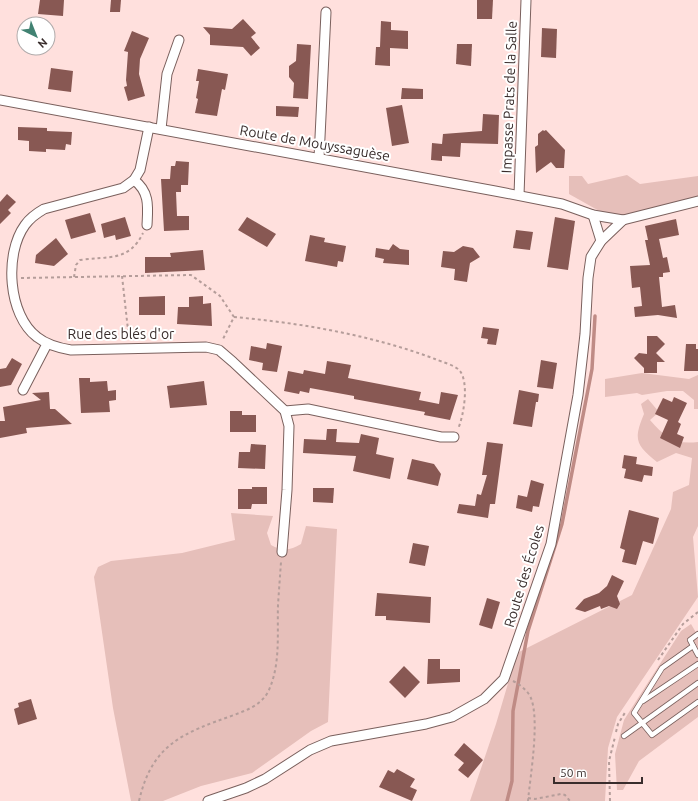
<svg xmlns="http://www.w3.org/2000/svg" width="698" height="801" font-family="Ubuntu,sans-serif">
	<rect width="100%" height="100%" fill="#ffe0dd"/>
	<g fill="#e6bfba">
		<polygon points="627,175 640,184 698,176 698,205 619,222 569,194 569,176 582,176 588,184"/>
		<polygon points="642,373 689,379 698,375 698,409 694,409 694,400 683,391 667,391 642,395 637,393 605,397 605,379"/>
		<path d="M 648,399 L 659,412 L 650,420 C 665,437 674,445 698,442 L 698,526 L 693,537 L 698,597 L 617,717 L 608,748 L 605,801 L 470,801 L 496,724 L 517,653 L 632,595 L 671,509 L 673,492 L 689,485 L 692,458 L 676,453 L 657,462 C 636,445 633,440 644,414 L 641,404 Z"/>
		<path d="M 231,513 L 273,516 L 267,533 L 271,545 C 282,551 290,551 301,544 L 306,526 L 337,529 L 328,722 L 311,731 L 252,773 L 201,786 L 163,801 L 131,801 L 113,708 L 94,577 L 98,567 L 111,561 L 182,553 L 235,540 Z"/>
		<polygon points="691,624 698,636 698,717 639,761 623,790 617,790 615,754 624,720 681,631"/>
	</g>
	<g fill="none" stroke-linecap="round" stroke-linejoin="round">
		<polyline stroke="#bf8b85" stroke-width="3.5" points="507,801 512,781 513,711 528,631 562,524 592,369 595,316"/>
	</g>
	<g fill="#885853">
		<polygon points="40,0 64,0 63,16 38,14"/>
		<polygon points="111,0 121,0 120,12 110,12"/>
		<polygon points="477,0 493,0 492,19 477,19"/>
		<polygon points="243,19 256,33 251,37 260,48 251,56 243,47 210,45 210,35 203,27 232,29"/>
		<polygon points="381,21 391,22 391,30 408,31 408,49 390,48 390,66 375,65 376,47 380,47"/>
		<polygon points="542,28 557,29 556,58 541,57"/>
		<polygon points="132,31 149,38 140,59 139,74 145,96 128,101 124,87 127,86 126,80 128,52 124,51"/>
		<polygon points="297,44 311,45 308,99 293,98 294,83 289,77 289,66 296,61"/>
		<polygon points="457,44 472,44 471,66 456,64"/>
		<polygon points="51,68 73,71 71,92 48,89"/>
		<polygon points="198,69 228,74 225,90 222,89 217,116 195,113 198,99 196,98 199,81 196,81"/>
		<polygon points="402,88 423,89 423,99 401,99"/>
		<polygon points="402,105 409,143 392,146 386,108"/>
		<polygon points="276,106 299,107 298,117 276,116"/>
		<polygon points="483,114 499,115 498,144 461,143 460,157 442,156 442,161 431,160 432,143 442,144 443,134 482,131"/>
		<polygon points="18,127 47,128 47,131 72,132 71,145 66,144 65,150 46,149 46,152 29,151 29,141 18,140"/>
		<polygon points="543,130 544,131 546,130 565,150 564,168 556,168 551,162 536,173 535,147 538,145 538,134"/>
		<polygon points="176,161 189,162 188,185 181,185 181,192 176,192 177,216 189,216 189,230 164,231 161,179 170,179 171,166 175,166"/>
		<polygon points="7,194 16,202 8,210 11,213 0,224 0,202"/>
		<polygon points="90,213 96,232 71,239 65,220"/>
		<polygon points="125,217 131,236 116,240 115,235 104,238 101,224"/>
		<polygon points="247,217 276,234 267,247 238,230"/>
		<polygon points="555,217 575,221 568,270 547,267"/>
		<polygon points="676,219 679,235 659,239 663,258 667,257 670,272 663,273 663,277 659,277 662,307 675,305 677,318 658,315 635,317 634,307 642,306 640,287 632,288 630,266 650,265 645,240 648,240 645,226"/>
		<polygon points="516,230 533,232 530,250 513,248"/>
		<polygon points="310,235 325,238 324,242 346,246 343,262 338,261 337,267 305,261"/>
		<polygon points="56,238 68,254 54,266 35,263 36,255"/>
		<polygon points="393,244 400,249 409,250 409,265 383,263 384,259 375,257 376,248 389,250"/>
		<polygon points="463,246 473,248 480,257 470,263 467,282 454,280 455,269 441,267 443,251 454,252"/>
		<polygon points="203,250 205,270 145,273 145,257 171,257 170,253"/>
		<polygon points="165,296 165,315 139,315 139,297"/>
		<polygon points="203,296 203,304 211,303 212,326 177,324 178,307 189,307 189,297"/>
		<polygon points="483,327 499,329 496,345 487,344 488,339 481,338"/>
		<polygon points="647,336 657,336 665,344 656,353 665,362 657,362 657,373 644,373 644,368 634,358 639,353 647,354"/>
		<polygon points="267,343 282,346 277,372 262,370 263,363 249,360 251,346 266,349"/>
		<polygon points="686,344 696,344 696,349 698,349 698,371 684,371"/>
		<polygon points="12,358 22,364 11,385 0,387 0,369 6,368"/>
		<polygon points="541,360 557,363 553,389 537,387"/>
		<polygon points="327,361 351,365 348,378 421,392 419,400 439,404 441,392 458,395 450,420 424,415 425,412 354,399 354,396 310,388 309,393 300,391 299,394 284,391 288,371 303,374 304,370 325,374"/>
		<polygon points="79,378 90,378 90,382 107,381 108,391 116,390 116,400 109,401 110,412 81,413"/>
		<polygon points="204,381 207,405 170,408 167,386"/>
		<polygon points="519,390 539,394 538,402 536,402 532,427 513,424"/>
		<polygon points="49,392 50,409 55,409 72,424 26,428 27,433 0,438 0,421 5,421 3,407 41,400 32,393"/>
		<polygon points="674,397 687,403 678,422 681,424 677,434 684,437 680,448 660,438 668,420 655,414 663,398 672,402"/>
		<polygon points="230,411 242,411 242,415 256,415 256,432 230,432"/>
		<polygon points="327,429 337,429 336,442 359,443 361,434 379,438 376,454 394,458 390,479 353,471 356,456 303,453 304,439 326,440"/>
		<polygon points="487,442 503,444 495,504 490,504 488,518 457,513 459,504 475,506 477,494 481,495 487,475 482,475"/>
		<polygon points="251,444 266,445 265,469 238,468 239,452 250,452"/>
		<polygon points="624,455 637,457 636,464 653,467 652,476 644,475 642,482 624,478 626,469 622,468"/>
		<polygon points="412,459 434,464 441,474 438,486 407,479"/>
		<polygon points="531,480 544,484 539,507 533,506 532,512 516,508 518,495 527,497"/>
		<polygon points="252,487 267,487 267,504 252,504 251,509 238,509 238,489 252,489"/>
		<polygon points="313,488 334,488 333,503 313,502"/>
		<polygon points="629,510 659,518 653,544 643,541 636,565 622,562 625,550 620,548"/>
		<polygon points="413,543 429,546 425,566 409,563"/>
		<polygon points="612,575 624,581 617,596 620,604 617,609 609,606 601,609 600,606 585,612 575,609 584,599 599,593 607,586"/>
		<polygon points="377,593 431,597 430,623 386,620 386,616 375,616"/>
		<polygon points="487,598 500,602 492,629 479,625"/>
		<polygon points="428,659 440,659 440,669 460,669 460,682 427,684"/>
		<polygon points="404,666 420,682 405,698 389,682"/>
		<polygon points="31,699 37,719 18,725 14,709 19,707 18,703"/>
		<polygon points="464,743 483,760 468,778 458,770 464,763 454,755"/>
		<polygon points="397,769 415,779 410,787 417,790 412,801 379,787 388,770 394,773"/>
	</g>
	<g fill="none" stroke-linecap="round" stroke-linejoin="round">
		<defs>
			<g id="lane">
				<polyline points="698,634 690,640 698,655"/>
				<polyline points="693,646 662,668 634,713 652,735 698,702"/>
				<polyline points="643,701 698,664"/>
				<polyline points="624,736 698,683"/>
			</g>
			<g id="street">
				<polyline points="0,100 495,191 562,204 593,215 623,220"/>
				<path d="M 149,127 L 140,170 L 134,180 L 123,188 L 44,209 C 37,213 30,218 25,225 C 4,254 8,315 37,337 C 47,345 59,348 71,350 L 206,347 L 219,350 L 233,362 L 285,411 L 289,426 L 287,490 L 282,552"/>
				<polyline points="161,129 167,74 179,40"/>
				<polyline points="319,158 326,12"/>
				<path d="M 134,180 C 150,192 148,207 147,225"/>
				<polyline points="519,195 526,0"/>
				<polyline points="593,215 601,241"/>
				<polyline points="23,390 47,344"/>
				<polyline points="285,411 308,409 441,437 454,437"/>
				<polyline points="208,801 246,788 265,779 310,750 331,741 426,724 452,717 484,699 504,679 551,544 578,395 585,334 588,278 591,257 601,241 623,220 698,201"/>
			</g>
		</defs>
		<use href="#lane" stroke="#7a605d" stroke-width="6"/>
		<use href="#street" stroke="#7a605d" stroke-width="11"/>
		<g stroke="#b59d9a" stroke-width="2" stroke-dasharray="3 3" stroke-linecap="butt">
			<polyline points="122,276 129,339"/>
			<path d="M 74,277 L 76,265 L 80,260 C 108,256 129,262 143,233"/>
			<polyline points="21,278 191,275 220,296 234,317 222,341"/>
			<path d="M 234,317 C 301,323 371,335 435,359 C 442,362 455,365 460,371 C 469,383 464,415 458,429"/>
			<polyline points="658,660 683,624 698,612"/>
			<path d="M 513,681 C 519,684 524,688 528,693 C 542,710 530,777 528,801"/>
			<polyline points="616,732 618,724 626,711"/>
			<polyline points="528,798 535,799 561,794 565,795 570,801"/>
			<path d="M 139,801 C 152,744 183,733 234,715 C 247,710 261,705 268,692 C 281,665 277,634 278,605 C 279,590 280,576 281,562"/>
			<polyline points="610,801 609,761 615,737"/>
		</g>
		<use href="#lane" stroke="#fff" stroke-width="4.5"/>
		<use href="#street" stroke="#fff" stroke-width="9"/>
	</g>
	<g text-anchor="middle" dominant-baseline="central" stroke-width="4" stroke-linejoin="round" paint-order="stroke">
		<g font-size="14" fill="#392d2c" stroke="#fff">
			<text transform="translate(509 97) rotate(-88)">Impasse Prats de la Salle</text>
			<text transform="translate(315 143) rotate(10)">Route de Mouyssaguèse</text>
			<text x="121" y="334">Rue des blés d'or</text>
			<text transform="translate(524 576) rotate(-73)">Route des Écoles</text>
		</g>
	</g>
	<g transform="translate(36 36) rotate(137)"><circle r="19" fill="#ffffff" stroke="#b0abab"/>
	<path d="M0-3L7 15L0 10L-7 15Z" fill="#418272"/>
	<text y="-6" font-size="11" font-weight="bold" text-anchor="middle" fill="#392d2c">N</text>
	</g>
	<path d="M554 777v6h88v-6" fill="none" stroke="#392d2c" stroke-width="2"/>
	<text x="560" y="777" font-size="12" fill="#392d2c" stroke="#ffffff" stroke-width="3" paint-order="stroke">50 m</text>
</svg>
